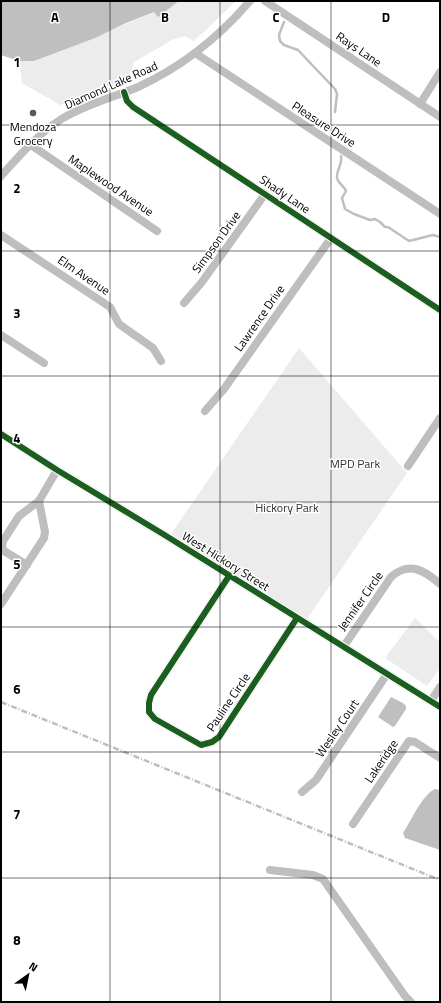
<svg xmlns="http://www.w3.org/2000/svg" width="441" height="1003" font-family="'Titillium Web',sans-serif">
	<rect width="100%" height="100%" fill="#fff"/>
	<g fill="#ececec">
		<polygon points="179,1 236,1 194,41 185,36 172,40 134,62 128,80 60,105 22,83 19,61 34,61 155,12 158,16"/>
		<polygon points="299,348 407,473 307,619 171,534"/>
		<polygon points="415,618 440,642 440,668 427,686 385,658"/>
	</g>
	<g fill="#bfbfbf">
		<polygon points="1,1 179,1 158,17 154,12 126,23 95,38 34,61 19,61 1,55"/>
		<polygon points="391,697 403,703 406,706 406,709 395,726 393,727 378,717"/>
		<path d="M 435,789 L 440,790 L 440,850 L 405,838 L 403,833 C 411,821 422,795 435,789 Z"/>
	</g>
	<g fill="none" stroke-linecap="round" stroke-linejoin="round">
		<g stroke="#bfbfbf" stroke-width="2.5">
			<polyline points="284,22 279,35 280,41 284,45 298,50 335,89 337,94 335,112"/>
			<path d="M 341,156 C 343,164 336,170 337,178 C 338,183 344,186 346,191 L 342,198 L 345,209 L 354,214 L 370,220 L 375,219 L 380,222 L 385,227 L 388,227 L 409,241 L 433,235 L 440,237"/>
		</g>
		<g stroke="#bebebe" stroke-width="8">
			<polyline points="265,1 440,117"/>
			<polyline points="195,53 440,214"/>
			<polyline points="124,92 127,101 133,107 440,310"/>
			<polyline points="420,104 440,72"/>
			<polyline points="31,145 157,231"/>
			<path d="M 1,176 C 18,157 38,134 60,120 C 84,105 112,98 138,87 C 182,67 219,37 250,1"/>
			<polyline points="1,235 110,307 119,324 153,348 161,361"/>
			<polyline points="184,303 202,282 265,194"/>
			<polyline points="1,335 44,363"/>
			<polyline points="205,411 224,389 331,238"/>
			<polyline points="1,434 57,470 163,534 440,707"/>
			<polyline points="408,466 440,418"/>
			<polyline points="27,565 4,551 2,547 3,541 19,516 39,501 57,470"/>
			<polyline points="229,576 151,695 149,703 149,712 155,719 201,745 212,742 219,737 297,618"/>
			<polyline points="1,604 44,538 45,532 39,501"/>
			<path d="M 344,646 L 391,577 C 409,561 424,570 440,584"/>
			<polyline points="431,701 440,687"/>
			<polyline points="302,792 316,780 387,674"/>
			<polyline points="353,824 409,741 415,742 440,758"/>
			<polyline points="270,870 313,875 323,879 405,996 411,1002"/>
		</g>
		<polyline stroke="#bebebe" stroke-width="2.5" stroke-dasharray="6 2 1 2" stroke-linecap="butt" points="1,702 440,880"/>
		<defs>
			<g id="cycleway">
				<polyline points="124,92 127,101 133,107 440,310"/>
				<polyline points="1,434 57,470 163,534 440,707"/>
				<polyline points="229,576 151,695 149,703 149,712 155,719 201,745 212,742 219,737 297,618"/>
			</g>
		</defs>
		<use href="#cycleway" stroke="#fff" stroke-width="8"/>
		<use href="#cycleway" stroke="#1b5e20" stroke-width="6"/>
	</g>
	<path fill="none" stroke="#000" stroke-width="1" stroke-opacity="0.55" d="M 110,1 L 110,1002M 220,1 L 220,1002M 331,1 L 331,1002M 1,125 L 440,125M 1,251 L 440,251M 1,376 L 440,376M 1,502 L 440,502M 1,627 L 440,627M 1,752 L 440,752M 1,878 L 440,878"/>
	<circle fill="#595959" stroke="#fff" stroke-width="1.5" cx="33" cy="113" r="4"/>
	<g text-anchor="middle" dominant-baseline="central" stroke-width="3" stroke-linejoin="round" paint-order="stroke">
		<g font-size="12" fill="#000" stroke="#fff">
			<text transform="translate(359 49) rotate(34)">Rays Lane</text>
			<text transform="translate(111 85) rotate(-24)">Diamond Lake Road</text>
			<text transform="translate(324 124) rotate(33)">Pleasure Drive</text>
			<text transform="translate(111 185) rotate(34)">Maplewood Avenue</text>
			<text transform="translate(285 194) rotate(34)">Shady Lane</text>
			<text transform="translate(216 242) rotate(-54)">Simpson Drive</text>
			<text transform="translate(84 275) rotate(34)">Elm Avenue</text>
			<text transform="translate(259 318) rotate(-55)">Lawrence Drive</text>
			<text transform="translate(226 561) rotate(32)">West Hickory Street</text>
			<text transform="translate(360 601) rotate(-55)">Jennifer Circle</text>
			<text transform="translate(228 702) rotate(-56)">Pauline Circle</text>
			<text transform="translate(337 728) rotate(-56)">Wesley Court</text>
			<text transform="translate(381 761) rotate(-56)">Lakeridge</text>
		</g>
		<g font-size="12" fill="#000" stroke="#fff">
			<text x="33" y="126">Mendoza<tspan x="33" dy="14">Grocery</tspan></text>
		</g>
		<g font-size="12" fill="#333" stroke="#fff">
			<text x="355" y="463">MPD Park</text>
			<text x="287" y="507">Hickory Park</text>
		</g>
	</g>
	<g font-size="13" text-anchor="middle" font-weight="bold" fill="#000" stroke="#fff" stroke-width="3" stroke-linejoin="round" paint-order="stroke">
		<text x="55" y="22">A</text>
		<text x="165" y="22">B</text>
		<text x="276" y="22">C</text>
		<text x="386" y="22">D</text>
		<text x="17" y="67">1</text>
		<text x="17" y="193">2</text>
		<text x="17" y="318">3</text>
		<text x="17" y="443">4</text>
		<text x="17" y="569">5</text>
		<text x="17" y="694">6</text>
		<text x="17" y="819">7</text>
		<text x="17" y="945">8</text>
	</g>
	<rect width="441" height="1003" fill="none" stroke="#000000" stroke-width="4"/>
	<g transform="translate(28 975) rotate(33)" stroke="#ffffff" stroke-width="3" paint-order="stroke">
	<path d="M0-3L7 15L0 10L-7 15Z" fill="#000000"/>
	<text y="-6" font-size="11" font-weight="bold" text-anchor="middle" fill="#000000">N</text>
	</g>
</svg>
